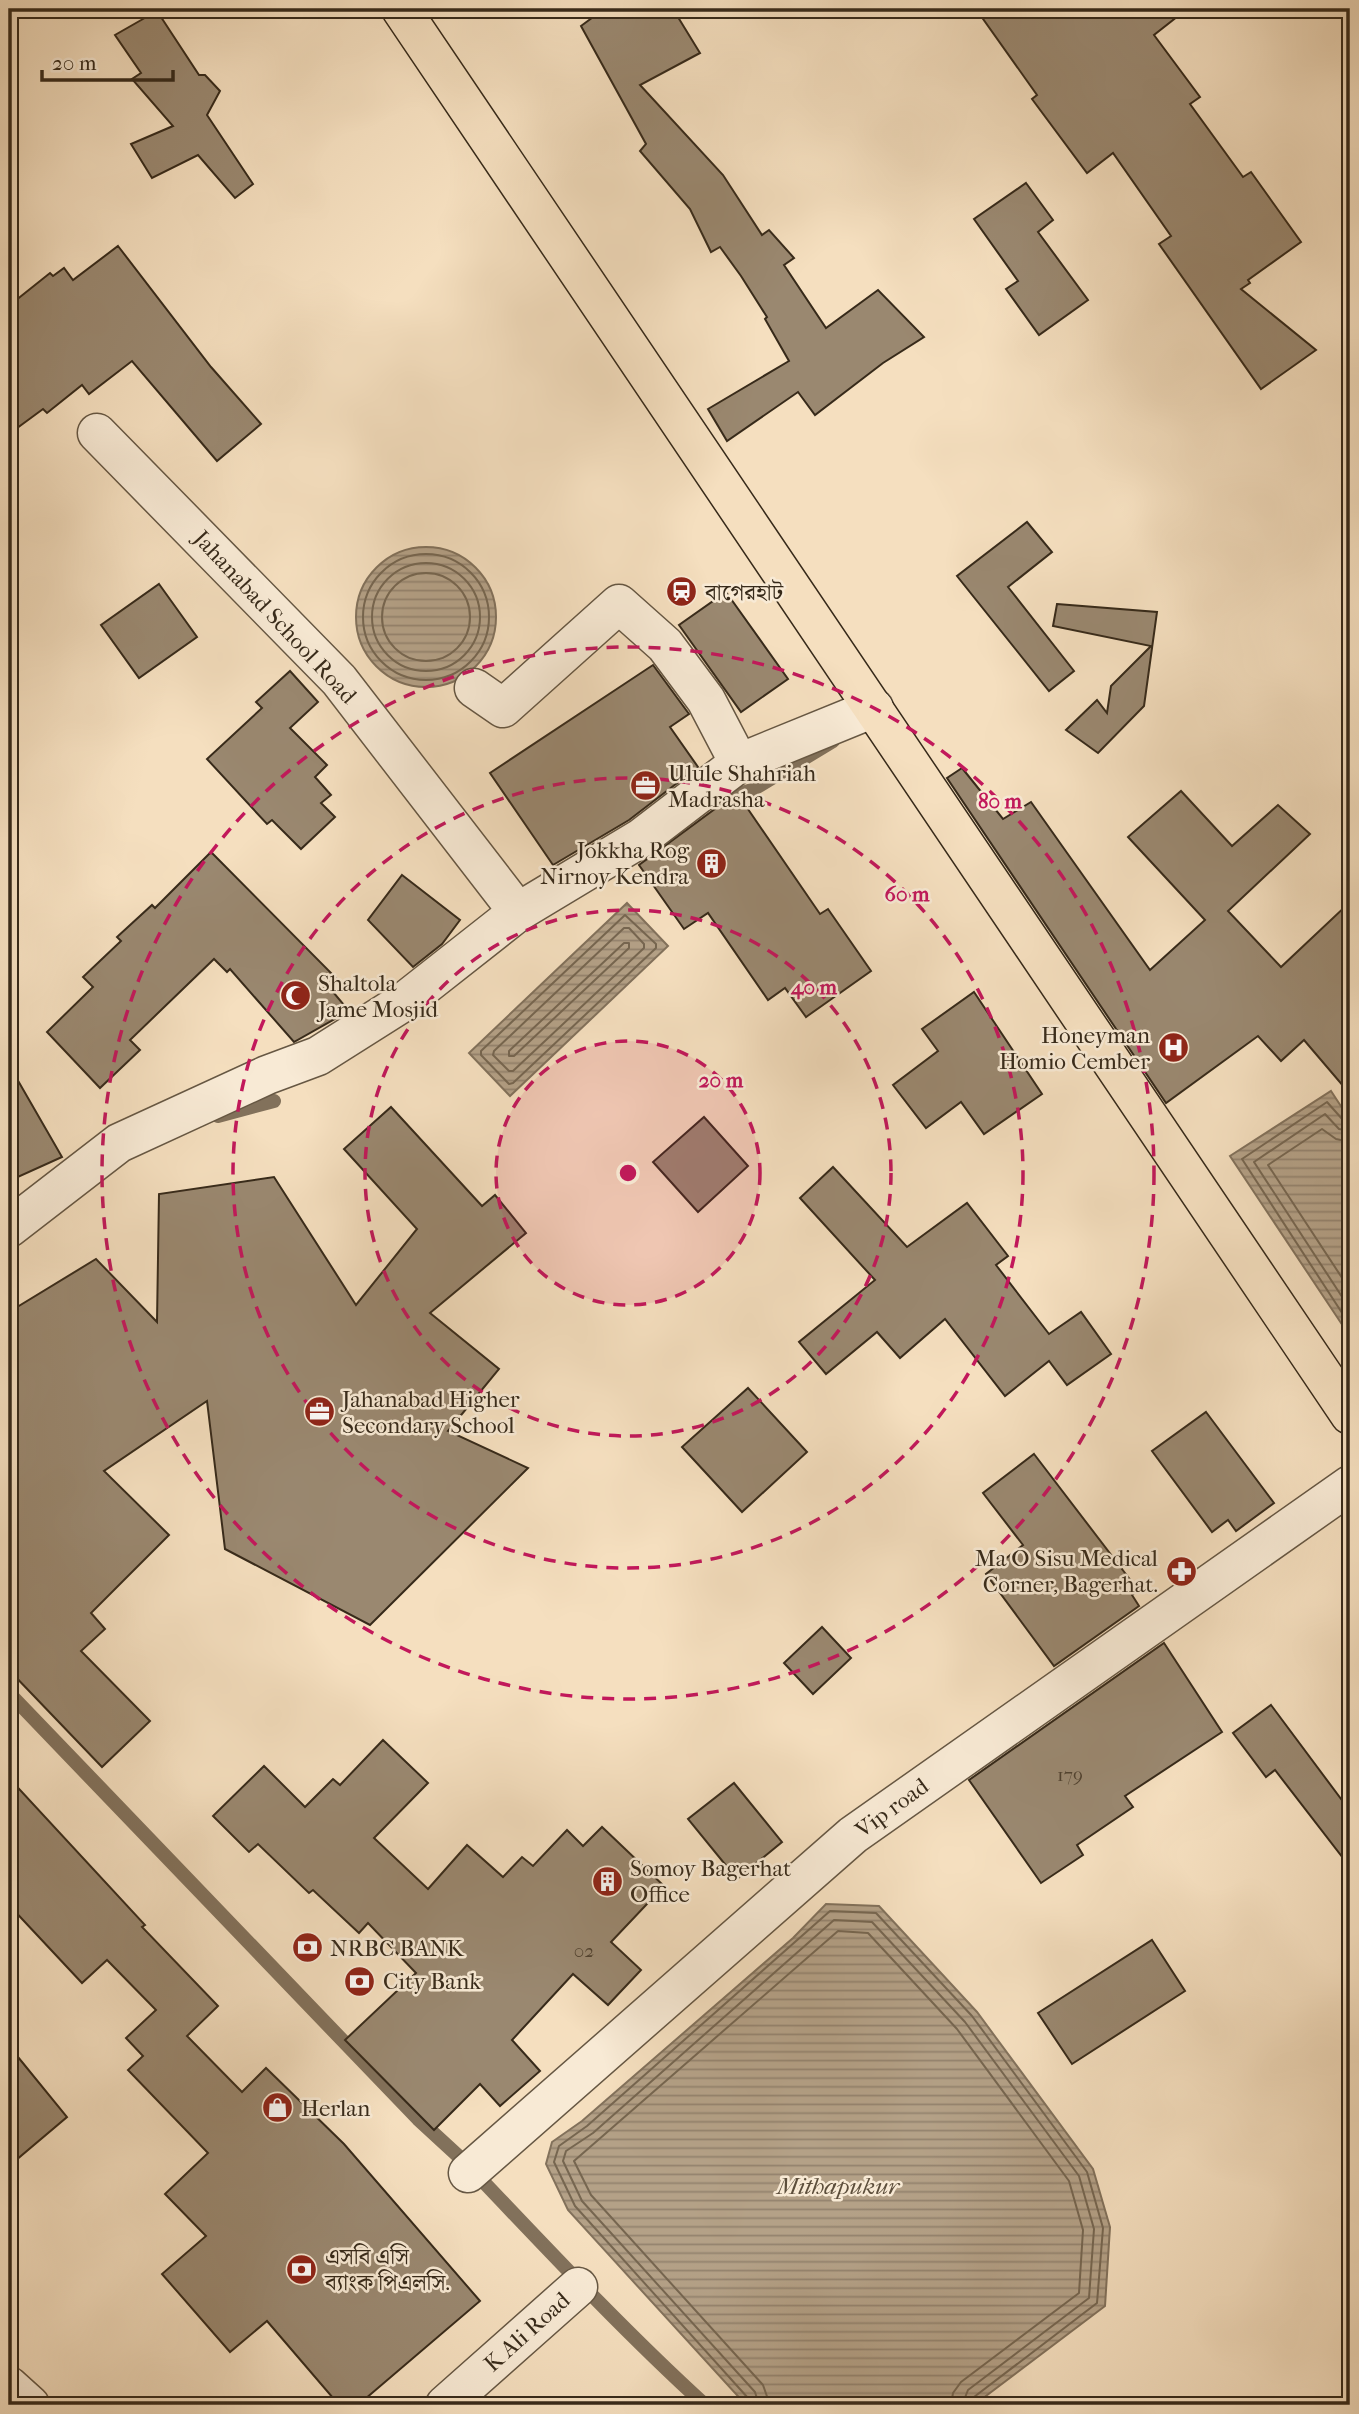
<svg xmlns="http://www.w3.org/2000/svg" width="1359" height="2414" font-family="'IM FELL French Canon','Noto Serif Bengali',serif">
	<defs>
		<pattern id="water-rules" width="6" height="5" patternUnits="userSpaceOnUse" patternTransform="scale(1.75)"><rect width="6" height="5" fill="#b4a187"/><path d="M0 2.5h6" fill="none" stroke="#93836e"/></pattern>
	</defs>
	<rect width="100%" height="100%" fill="#f5dfbf"/>
	<filter id="stains"><feTurbulence type="fractalNoise" baseFrequency=".00286" numOctaves="4"/><feColorMatrix values="0 0 0 0 .2 0 0 0 0 .09 0 0 0 0 .02 0 0 0 .5 -.17"/></filter>
	<radialGradient id="worn" r=".72"><stop offset=".6" stop-color="#630" stop-opacity="0"/><stop offset="1" stop-color="#630" stop-opacity=".3"/></radialGradient>
	<g fill="url(#water-rules)" stroke="#82715b" stroke-width="2">
		<circle cx="426" cy="617" r="70"/>
		<polygon points="627,903 668,946 510,1096 469,1053"/>
		<polygon points="1331,1091 1350,1120 1350,1326 1345,1329 1230,1156"/>
		<polygon points="826,1904 879,1906 977,2012 1093,2169 1110,2227 1105,2306 974,2405 746,2405 568,2210 546,2164 552,2142 582,2121 793,1938"/>
	</g>
	<g fill="none" stroke-linecap="round" stroke-linejoin="round">
		<g stroke="#766650" stroke-width="2">
			<circle cx="426" cy="617" r="63"/>
			<circle cx="426" cy="617" r="54"/>
			<circle cx="426" cy="617" r="44"/>
			<polygon points="625,915 656,944 656,948 513,1083 509,1084 481,1055 481,1051"/>
			<polygon points="624,928 629,928 644,944 644,948 513,1071 509,1071 493,1055 494,1051"/>
			<polygon points="624,943 629,943 629,948 514,1056 509,1056 509,1051"/>
			<polyline points="1350,1122 1343,1120 1327,1102 1242,1159 1346,1319 1350,1320"/>
			<polyline points="1350,1131 1339,1129 1325,1114 1254,1162 1350,1309"/>
			<polyline points="1350,1142 1336,1139 1322,1129 1268,1165 1350,1290"/>
			<polyline points="750,2405 748,2398 575,2206 554,2162 559,2146 587,2126 830,1911 876,1913 972,2016 1087,2172 1103,2228 1097,2303 974,2397 971,2405"/>
			<polyline points="759,2405 755,2392 582,2201 563,2161 566,2151 593,2133 834,1920 872,1922 965,2022 1079,2176 1094,2229 1089,2298 968,2390 962,2405"/>
			<polyline points="770,2405 763,2385 591,2195 574,2161 838,1931 868,1933 957,2029 1069,2181 1083,2230 1079,2293 961,2382 953,2393 951,2405"/>
		</g>
		<g stroke="#82715b" stroke-width="14">
			<polyline points="723,792 732,786 740,794 752,790 833,741"/>
			<polyline points="218,1116 274,1101"/>
			<polyline points="9,1693 418,2119 468,2165 472,2162"/>
			<path d="M 481,2171 L 477,2175 C 552,2254 626,2333 705,2405"/>
		</g>
	</g>
	<g fill="#9a8870" stroke="#372a1a" stroke-width="2">
		<polygon points="604,9 673,9 700,53 640,85 723,175 762,235 769,230 794,258 784,265 826,328 878,290 924,337 883,363 815,415 798,392 727,441 708,409 789,361 765,319 767,317 741,276 720,247 711,252 690,209 640,151 646,144 581,26"/>
		<polygon points="976,9 1187,9 1154,35 1200,97 1190,104 1243,177 1251,172 1301,242 1248,280 1250,283 1241,289 1316,350 1261,389 1159,244 1171,236 1113,153 1087,173 1032,99 1037,95"/>
		<polygon points="157,11 199,75 205,75 220,91 207,115 253,184 235,198 198,155 152,178 131,144 173,126 132,79 141,73 115,35"/>
		<polygon points="1026,183 1053,220 1038,232 1088,300 1039,335 1006,289 1018,281 974,219"/>
		<polygon points="118,246 211,367 261,424 217,461 132,361 89,394 82,385 47,413 43,409 9,434 10,305 50,273 53,276 64,268 73,280"/>
		<polygon points="1027,522 1052,552 1008,587 1074,671 1049,691 957,576"/>
		<polygon points="159,584 197,637 139,678 101,625"/>
		<polygon points="726,592 788,679 741,712 679,625"/>
		<polygon points="1057,604 1157,612 1144,706 1098,753 1066,730 1097,700 1107,713 1111,686 1151,646 1053,626"/>
		<polygon points="653,665 689,714 670,727 698,767 629,820 553,865 490,773"/>
		<polygon points="290,671 318,702 290,728 327,765 315,777 331,795 321,803 335,817 301,849 272,820 267,824 207,759 262,708 256,702"/>
		<polygon points="962,768 1003,819 1031,802 1150,970 1205,920 1128,837 1181,791 1232,846 1278,805 1310,834 1228,911 1281,967 1350,902 1350,1094 1304,1040 1281,1061 1258,1036 1166,1103 947,778"/>
		<polygon points="739,796 820,914 828,909 871,971 806,1017 785,988 768,1000 708,913 684,929 639,865 723,803 725,806"/>
		<polygon points="211,852 340,982 333,992 349,1011 294,1042 230,969 227,972 214,959 130,1040 140,1050 100,1088 47,1032 93,987 83,977 121,941 117,937 152,905 155,908"/>
		<polygon points="402,875 460,920 442,944 413,967 368,920"/>
		<polygon points="974,992 1042,1094 984,1134 961,1102 926,1128 893,1085 938,1051 922,1029"/>
		<polygon points="9,1065 62,1157 9,1181"/>
		<polygon points="391,1107 482,1206 495,1195 526,1233 430,1313 499,1369 448,1431 528,1468 370,1625 225,1549 207,1401 104,1471 169,1535 91,1613 105,1629 81,1651 150,1721 102,1767 9,1670 9,1312 96,1259 157,1322 159,1194 274,1177 356,1305 417,1229 344,1149"/>
		<polygon points="704,1117 748,1166 698,1212 653,1162"/>
		<polygon points="833,1167 907,1247 967,1203 1008,1256 996,1265 1049,1334 1081,1312 1111,1354 1067,1385 1049,1361 1005,1396 945,1319 900,1358 877,1332 826,1374 799,1342 875,1280 800,1198"/>
		<polygon points="748,1388 807,1452 742,1512 682,1447"/>
		<polygon points="1206,1412 1274,1503 1236,1531 1228,1520 1212,1532 1152,1451"/>
		<polygon points="1034,1454 1138,1590 1132,1595 1139,1606 1054,1666 986,1574 1023,1545 983,1493"/>
		<polygon points="822,1627 851,1658 813,1694 784,1663"/>
		<polygon points="1164,1643 1222,1732 1125,1796 1133,1807 1077,1845 1083,1855 1041,1883 969,1780"/>
		<polygon points="1271,1705 1350,1811 1350,1867 1275,1770 1266,1777 1233,1733"/>
		<polygon points="383,1740 428,1783 374,1838 428,1889 467,1845 503,1877 522,1857 533,1866 567,1830 583,1846 602,1827 664,1886 611,1942 641,1970 608,2005 573,1974 512,2040 540,2071 500,2106 480,2084 434,2130 345,2040 416,1973 368,1923 359,1933 313,1890 309,1893 258,1844 249,1852 213,1816 264,1766 305,1807 333,1779 340,1785"/>
		<polygon points="9,1778 145,1925 142,1927 218,2006 187,2036 242,2092 266,2068 344,2144 480,2301 358,2405 339,2405 267,2321 230,2352 162,2274 206,2236 165,2194 208,2153 128,2070 143,2056 126,2038 156,2010 107,1960 82,1983 9,1905"/>
		<polygon points="734,1783 782,1842 737,1879 688,1819"/>
		<polygon points="1152,1940 1185,1991 1072,2064 1038,2013"/>
		<polygon points="9,2046 67,2117 9,2166"/>
	</g>
	<g fill="none" stroke-linecap="round" stroke-linejoin="round">
		<defs>
			<g id="minor">
				<polyline points="97,433 339,680 518,912"/>
				<polyline points="474,688 503,708 619,604 665,645 706,700 739,763"/>
				<polyline points="9,1228 119,1143 267,1075 318,1056 405,1001 518,912 641,838 739,763 874,708"/>
				<polyline points="468,2173 853,1835 1350,1485"/>
				<polyline points="9,2386 30,2405"/>
				<polyline points="445,2405 578,2287"/>
			</g>
			<polyline id="major" points="401,9 1350,1415"/>
		</defs>
		<use href="#minor" stroke="#665743" stroke-width="41"/>
		<use href="#major" stroke="#372a1a" stroke-width="41"/>
		<use href="#minor" stroke="#f8ead5" stroke-width="38"/>
		<use href="#major" stroke="#f5dfbf" stroke-width="38"/>
	</g>
	<circle cx="628" cy="1173" r="132" fill="#c2185b" fill-opacity=".12"/>
	<g fill="none" stroke="#c2185b" stroke-width="3.5" stroke-dasharray="12 9">
		<circle cx="628" cy="1173" r="132"/>
		<circle cx="628" cy="1173" r="263"/>
		<circle cx="628" cy="1173" r="395"/>
		<circle cx="628" cy="1173" r="526"/>
	</g>
	<defs>
		<symbol id="station-disc" viewBox="-11 -11 22 22"><circle r="9.5" fill="#8f2418" stroke="#f8ead5"/><path d="M-3-6H3Q5-6 5-4V2Q5 4 3 4L4.5 6H3L1.5 4h-3L-3 6H-4.5L-3 4Q-5 4-5 2V-4Q-5-6-3-6ZM-3.5-4v3h7v-3ZM-3.5 1v1.5H-2V1ZM2 1v1.5H3.5V1Z" fill="#fff"/></symbol>
		<symbol id="office-disc" viewBox="-11 -11 22 22"><circle r="9.5" fill="#8f2418" stroke="#f8ead5"/><path d="M-6-3h4V-5.5h4V-3h4V5H-6ZM-1-4.5V-3h2v-1.5ZM-6 0V1H6V0Z" fill="#fff"/></symbol>
		<symbol id="building-disc" viewBox="-11 -11 22 22"><circle r="9.5" fill="#8f2418" stroke="#f8ead5"/><path d="M-4-6H4V6H1V3H-1V6H-4ZM-2.5-4.3h1.7v1.8h-1.7ZM.8-4.3h1.7v1.8H.8ZM-2.5-1h1.7V.8h-1.7ZM.8-1h1.7V.8H.8Z" fill="#fff"/></symbol>
		<symbol id="mosque-disc" viewBox="-11 -11 22 22"><circle r="9.5" fill="#8f2418" stroke="#f8ead5"/><path d="M3.5-4.9A6 6 0 1 0 3.5 4.9A5 5 0 1 1 3.5-4.9Z" fill="#fff"/></symbol>
		<symbol id="hospital-disc" viewBox="-11 -11 22 22"><circle r="9.5" fill="#8f2418" stroke="#f8ead5"/><path d="M-5-5h3v3.5h4V-5h3V5h-3V1.5h-4V5h-3Z" fill="#fff"/></symbol>
		<symbol id="pharmacy-disc" viewBox="-11 -11 22 22"><circle r="9.5" fill="#8f2418" stroke="#f8ead5"/><path d="M-2-6h4v4h4v4h-4v4h-4v-4h-4v-4h4Z" fill="#fff"/></symbol>
		<symbol id="bank-disc" viewBox="-11 -11 22 22"><circle r="9.5" fill="#8f2418" stroke="#f8ead5"/><path d="M-6-4H6V4H-6ZM0-2.3a2.3 2.3 0 1 0 0 4.6a2.3 2.3 0 1 0 0-4.6Z" fill="#fff"/></symbol>
		<symbol id="shop-disc" viewBox="-11 -11 22 22"><circle r="9.5" fill="#8f2418" stroke="#f8ead5"/><path d="M-5-2.5h2.3a2.7 3.5 0 0 1 5.4 0H5L5.5 6h-11ZM-1.5-2.5h3a1.5 2.3 0 0 0-3 0Z" fill="#fff"/></symbol>
	</defs>
	<g fill-rule="evenodd">
		<use href="#station-disc" x="664" y="574" width="35" height="35"/>
		<use href="#office-disc" x="628" y="768" width="35" height="35"/>
		<use href="#building-disc" x="694" y="846" width="35" height="35"/>
		<use href="#mosque-disc" x="278" y="978" width="35" height="35"/>
		<use href="#hospital-disc" x="1156" y="1030" width="35" height="35"/>
		<use href="#office-disc" x="302" y="1394" width="35" height="35"/>
		<use href="#pharmacy-disc" x="1164" y="1554" width="35" height="35"/>
		<use href="#building-disc" x="590" y="1864" width="35" height="35"/>
		<use href="#bank-disc" x="290" y="1930" width="35" height="35"/>
		<use href="#bank-disc" x="342" y="1964" width="35" height="35"/>
		<use href="#shop-disc" x="260" y="2090" width="35" height="35"/>
		<use href="#bank-disc" x="284" y="2252" width="35" height="35"/>
	</g>
	<g text-anchor="middle" dominant-baseline="central" stroke-width="5" stroke-linejoin="round" paint-order="stroke">
		<g font-size="19" fill="#504230">
			<text x="1070" y="1775">179</text>
			<text x="584" y="1951">02</text>
		</g>
		<g font-size="23" fill="#372a1a" stroke="#f8ead5" text-anchor="start">
			<text x="705" y="592">বাগেরহাট</text>
			<text x="668" y="773">Ulule Shahriah<tspan x="668" dy="26">Madrasha</tspan></text>
			<text x="689" y="850" text-anchor="end">Jokkha Rog<tspan x="689" dy="26">Nirnoy Kendra</tspan></text>
			<text x="318" y="983">Shaltola<tspan x="318" dy="26">Jame Mosjid</tspan></text>
			<text x="1150" y="1035" text-anchor="end">Honeyman<tspan x="1150" dy="26">Homio Cember</tspan></text>
			<text x="342" y="1399">Jahanabad Higher<tspan x="342" dy="26">Secondary School</tspan></text>
			<text x="1158" y="1558" text-anchor="end">Ma O Sisu Medical<tspan x="1158" dy="26">Corner, Bagerhat.</tspan></text>
			<text x="630" y="1868">Somoy Bagerhat<tspan x="630" dy="26">Office</tspan></text>
			<text x="330" y="1948">NRBC BANK</text>
			<text x="383" y="1981">City Bank</text>
			<text x="301" y="2108">Herlan</text>
			<text x="325" y="2256">এসবি এসি<tspan x="325" dy="26">ব্যাংক পিএলসি.</tspan></text>
		</g>
		<g font-size="23" fill="#372a1a" stroke="#f8ead5">
			<text transform="translate(275 617) rotate(47)">Jahanabad School Road</text>
			<text transform="translate(892 1808) rotate(-36)">Vip road</text>
			<text transform="translate(527 2332) rotate(-42)">K Ali Road</text>
		</g>
		<g font-size="24" font-style="italic" fill="#5c4e3b" stroke="#f8ead5">
			<text x="838" y="2186">Mithapukur</text>
		</g>
	</g>
	<circle cx="628" cy="1173" r="10" fill="#c2185b" stroke="#f8ead5" stroke-width="3.5"/>
	<g font-size="21" text-anchor="middle" font-weight="bold" fill="#c2185b" stroke="#f8ead5" stroke-width="5" stroke-linejoin="round" paint-order="stroke">
		<text x="1000" y="808">80 m</text>
		<text x="907" y="901">60 m</text>
		<text x="814" y="994">40 m</text>
		<text x="721" y="1087">20 m</text>
	</g>
	<rect width="1359" height="2414" fill="none" stroke="#f5dfbf" stroke-width="35"/>
	<rect x="10" y="10" width="1338" height="2393" fill="none" stroke="#372a1a" stroke-width="3.5"/>
	<rect x="18" y="18" width="1324" height="2379" fill="none" stroke="#372a1a" stroke-width="2"/>
	<path d="M42 70v10h131v-10" fill="none" stroke="#372a1a" stroke-width="3.5"/>
	<text x="52" y="70" font-size="21" fill="#372a1a" stroke="#f8ead5" stroke-width="5" paint-order="stroke">20 m</text>
	<rect width="100%" height="100%" filter="url(#stains)"/>
	<rect width="100%" height="100%" fill="url(#worn)"/>
</svg>
